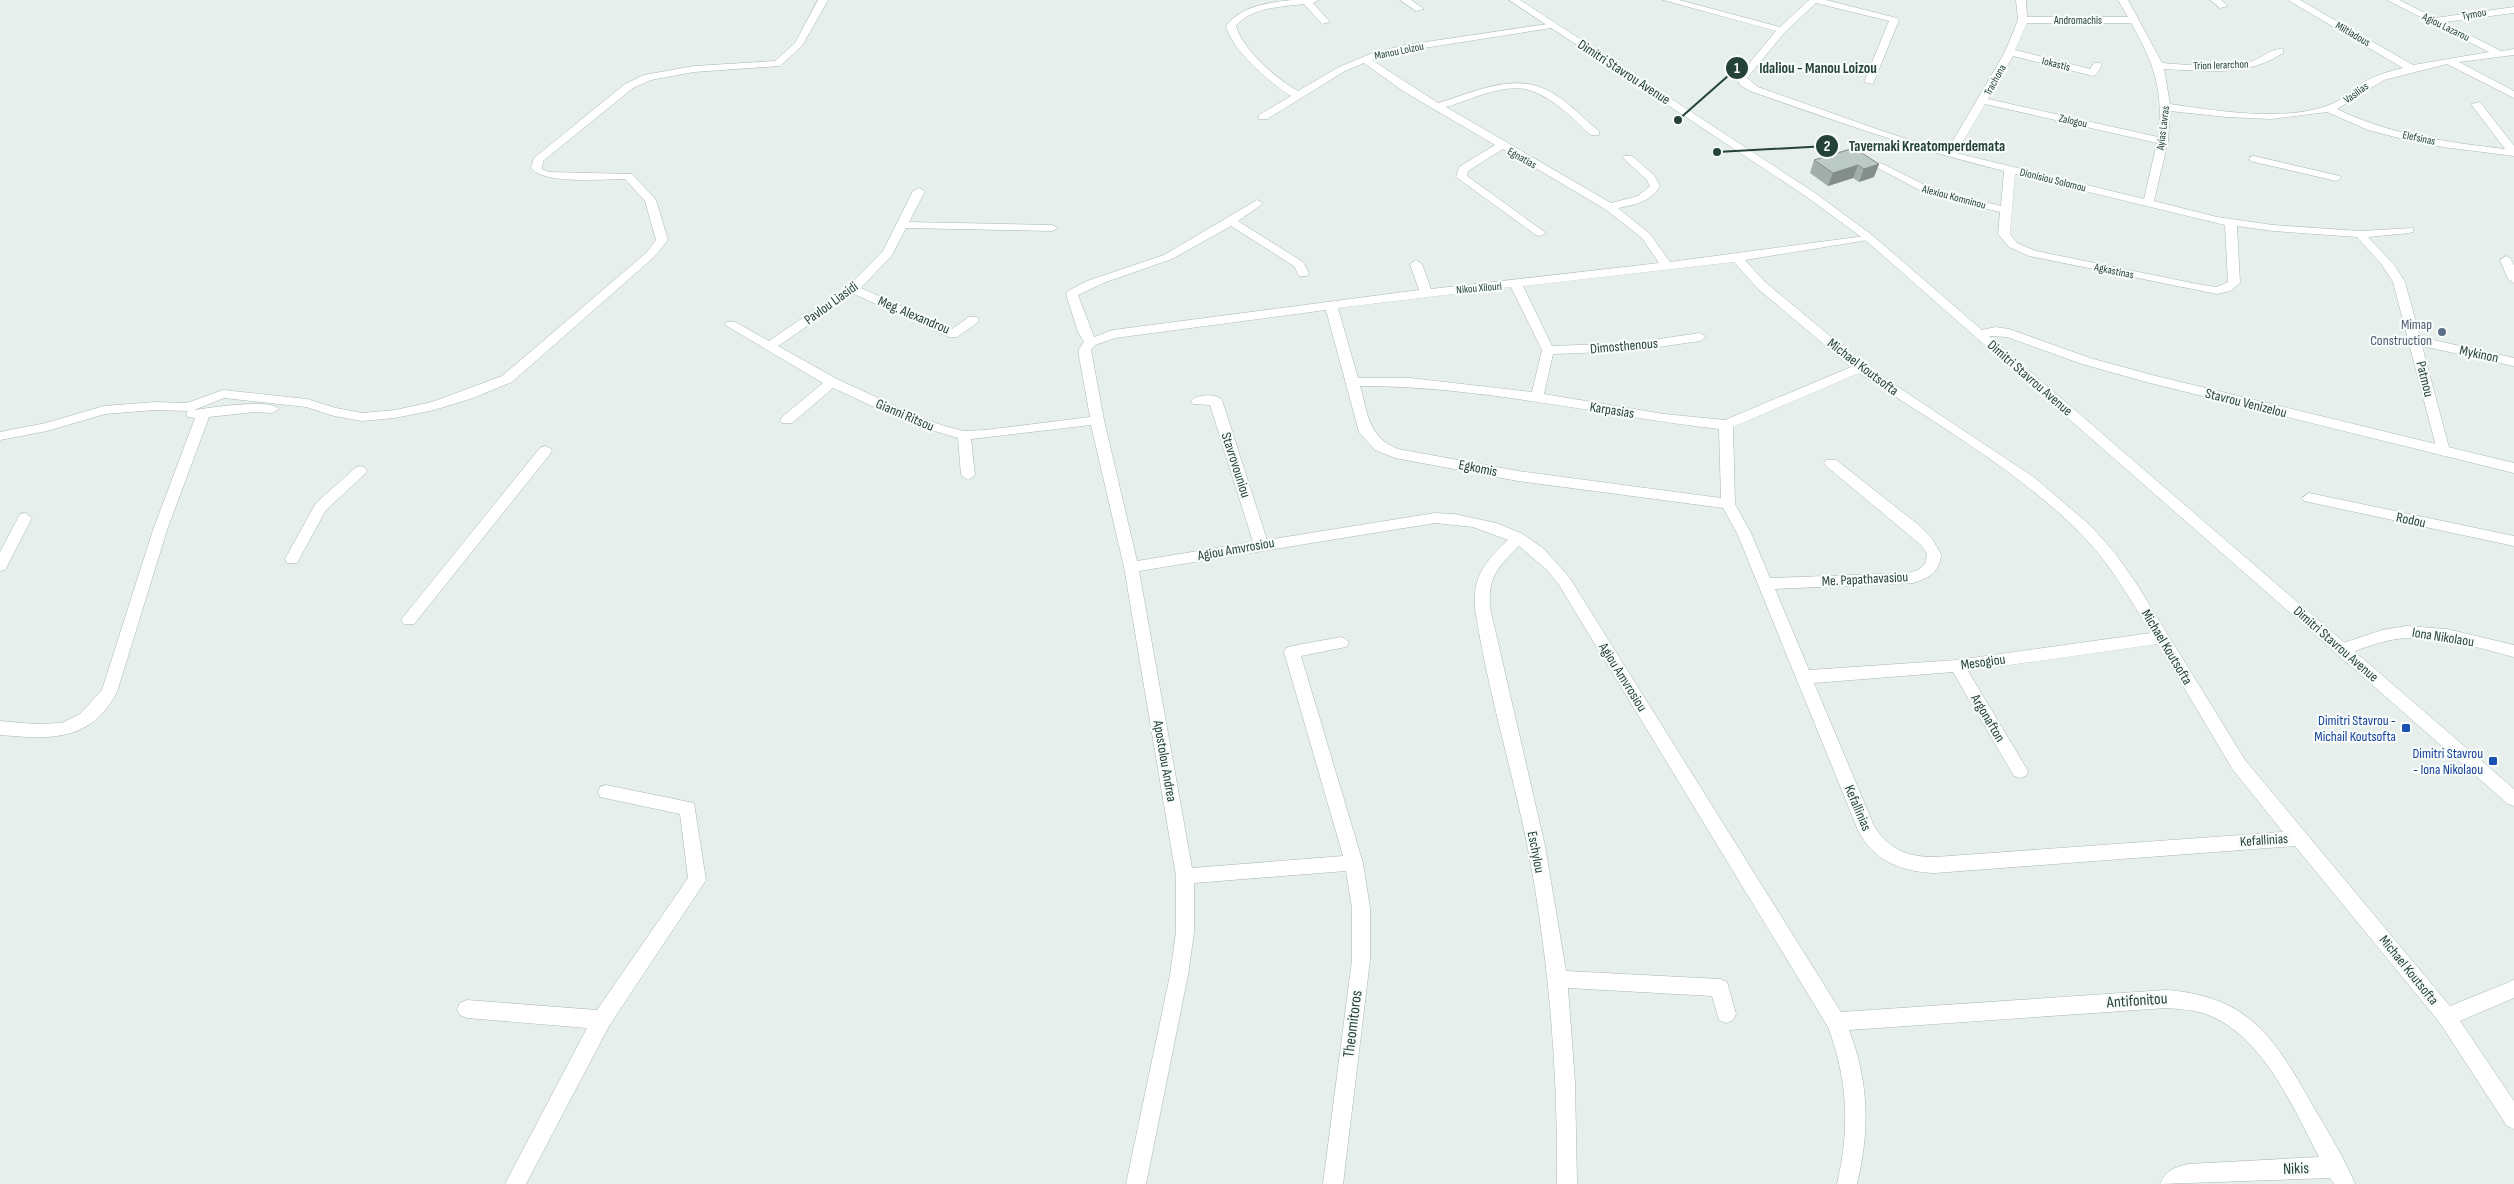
<svg xmlns="http://www.w3.org/2000/svg" width="2514" height="1184" font-family="'Sofia Sans Condensed',sans-serif">
	<rect width="100%" height="100%" fill="#e6efeb"/>
	<g fill="none" stroke-linecap="round" stroke-linejoin="round">
		<defs>
			<g id="street">
				<path d="M 818,0 L 828,0 L 802,46 L 780,66 L 694,72 L 651,80 L 633,88 L 543,161 L 542,169 L 549,172 L 632,174 L 656,200 L 668,240 L 654,257 L 512,382 L 473,398 L 434,410 L 395,418 L 362,421 L 334,416 L 306,407 L 224,398 L 194,410 C 209,408 270,398 279,409 L 272,413 L 254,412 L 209,417 L 167,530 L 117,692 C 90,743 49,739 0,735 L 0,721 L 35,724 L 62,723 L 80,714 L 102,690 L 153,530 L 195,418 L 188,417 L 186,414 L 188,411 L 155,410 L 105,414 L 47,431 L 0,440 L 0,432 L 46,423 L 104,406 L 155,402 L 187,403 L 223,390 L 307,399 L 336,408 L 362,413 L 395,410 L 432,402 L 502,376 L 646,253 L 656,240 L 645,201 L 625,179 C 605,179 540,185 531,167 L 534,158 L 625,84 L 644,75 L 694,66 L 775,61 L 795,43 Z"/>
				<path d="M 1292,0 L 1319,0 L 1313,3 L 1330,22 L 1322,24 L 1304,4 C 1281,7 1251,7 1236,26 C 1242,49 1278,80 1298,91 L 1339,67 L 1370,54 L 1405,45 L 1554,23 L 1554,27 L 1551,28 L 1405,51 L 1372,60 L 1438,103 C 1469,94 1507,75 1540,87 C 1562,95 1581,116 1599,131 L 1599,135 L 1591,135 C 1574,120 1555,99 1532,91 C 1506,81 1471,100 1446,107 L 1611,203 L 1638,196 L 1650,186 L 1646,179 L 1623,158 L 1624,156 L 1632,156 L 1654,175 L 1660,186 C 1651,202 1634,205 1618,208 L 1650,234 L 1670,262 L 1872,235 L 1872,239 L 1868,240 L 1745,260 L 1765,282 L 1865,365 L 2035,478 L 2091,526 L 2115,553 L 2136,583 L 2245,760 L 2450,1006 L 2514,980 L 2514,998 L 2460,1021 L 2514,1101 L 2514,1129 L 2507,1126 L 2440,1023 L 2295,846 L 1935,873 C 1902,872 1873,861 1858,830 L 1737,533 L 1723,508 L 1518,481 L 1395,458 L 1375,450 L 1359,432 L 1326,310 L 1115,338 L 1095,345 L 1091,350 L 1104,420 L 1137,561 L 1253,542 L 1210,405 L 1193,404 L 1191,401 C 1197,394 1216,393 1222,400 L 1267,540 L 1435,513 L 1454,514 L 1496,523 L 1523,534 L 1544,549 L 1569,577 L 1841,1012 L 2166,990 C 2250,996 2275,1039 2313,1106 C 2328,1132 2344,1157 2355,1184 L 2334,1184 L 2330,1178 L 2160,1184 C 2165,1171 2175,1167 2188,1164 L 2319,1157 C 2293,1108 2266,1041 2211,1016 C 2197,1010 2181,1009 2166,1008 L 1849,1030 C 1869,1082 1870,1130 1857,1184 L 1837,1184 C 1850,1129 1848,1080 1828,1027 L 1559,585 L 1547,570 L 1519,546 C 1498,567 1488,576 1490,608 L 1545,846 L 1566,971 L 1720,979 L 1727,982 L 1736,1014 L 1733,1020 L 1726,1023 L 1719,1020 L 1712,996 L 1568,988 L 1575,1082 L 1577,1184 L 1557,1184 C 1558,1070 1549,960 1528,849 C 1512,768 1487,689 1475,608 C 1473,575 1485,562 1508,540 L 1473,527 L 1435,523 L 1139,571 L 1192,868 L 1343,856 L 1284,652 L 1286,648 L 1292,646 L 1341,637 L 1346,639 L 1349,643 L 1346,647 L 1301,656 L 1363,863 L 1370,908 L 1370,960 L 1343,1184 L 1323,1184 L 1352,960 L 1352,908 L 1346,871 L 1194,883 L 1194,932 L 1188,975 L 1146,1184 L 1126,1184 L 1170,975 L 1176,932 L 1176,876 L 1124,567 L 1091,425 L 971,439 L 975,475 L 968,480 L 961,475 L 958,438 L 911,424 L 833,388 L 792,423 L 782,423 L 780,420 L 782,417 L 823,383 L 725,325 L 727,322 L 735,322 L 769,341 L 849,286 L 883,251 L 913,191 L 919,188 L 925,191 L 909,222 L 1052,225 L 1058,228 L 1052,231 L 906,228 L 892,255 L 861,288 L 952,329 L 969,317 L 977,317 L 979,320 L 977,323 L 957,337 L 949,337 L 854,294 L 778,346 L 837,379 L 921,418 L 948,427 L 964,431 L 985,430 L 1090,417 L 1079,356 L 1079,349 L 1084,342 L 1078,332 L 1066,294 L 1068,291 L 1087,281 L 1164,255 L 1257,200 L 1263,203 L 1261,205 L 1238,221 L 1303,262 L 1309,273 L 1307,276 L 1299,276 L 1294,266 L 1231,226 L 1172,259 L 1106,282 L 1078,295 L 1094,337 L 1113,330 L 1419,290 L 1410,264 L 1416,260 L 1422,264 L 1431,289 L 1659,263 L 1642,238 L 1605,209 L 1503,149 L 1468,171 L 1467,176 L 1546,233 L 1540,236 L 1536,235 L 1456,177 L 1459,167 L 1495,145 L 1403,91 L 1364,63 L 1345,71 L 1267,119 L 1259,119 L 1259,115 L 1291,96 C 1270,83 1232,50 1226,26 C 1242,5 1268,3 1292,0 ZM 1734,262 L 1757,288 L 1851,367 L 1725,420 L 1664,414 L 1544,394 L 1553,354 L 1631,351 L 1700,341 L 1706,337 L 1700,333 L 1631,343 L 1552,346 L 1523,286 ZM 1511,287 L 1542,350 L 1532,392 L 1410,378 L 1358,378 L 1338,308 ZM 1859,373 C 1933,422 2019,471 2081,534 C 2110,563 2130,599 2151,633 L 1957,660 L 1809,670 L 1775,589 L 1913,583 C 1929,578 1940,572 1941,554 L 1931,537 L 1920,526 L 1836,460 L 1826,460 L 1824,463 L 1826,466 L 1921,545 L 1927,554 L 1925,564 L 1918,570 L 1908,573 L 1770,578 L 1751,533 L 1735,504 L 1733,427 ZM 1360,386 C 1481,386 1599,415 1719,429 L 1721,498 L 1518,471 L 1398,449 C 1368,437 1368,414 1360,386 ZM 2158,644 L 2233,770 L 2283,832 L 1935,857 C 1908,857 1889,850 1874,826 L 1814,683 L 1953,672 L 2014,776 L 2020,778 L 2026,776 L 2028,771 L 1968,671 Z"/>
				<polygon points="1400,0 1411,0 1424,9 1416,11"/>
				<path d="M 1663,0 L 1679,0 L 1780,27 L 1809,0 L 1826,0 L 1897,18 L 1899,20 L 1873,84 L 1864,82 L 1889,21 L 1816,3 L 1785,32 L 1747,78 L 1758,87 L 1888,133 L 1947,151 L 2005,52 L 2018,20 L 2016,0 L 2026,0 L 2027,17 L 2128,17 L 2118,0 L 2128,0 L 2162,63 C 2190,65 2220,69 2248,63 C 2259,60 2273,47 2283,49 L 2283,53 C 2247,77 2206,71 2164,69 L 2170,104 C 2217,111 2285,122 2329,105 C 2343,100 2353,90 2364,82 C 2376,75 2390,71 2403,68 L 2288,0 L 2300,0 L 2413,65 L 2489,52 L 2387,0 L 2399,0 L 2435,18 L 2514,7 L 2514,13 L 2444,22 L 2501,51 L 2514,49 L 2514,55 L 2459,62 L 2514,91 L 2514,98 L 2447,64 L 2384,80 L 2337,109 C 2390,135 2447,142 2505,149 L 2471,104 L 2480,102 L 2514,146 L 2514,156 L 2443,147 L 2395,137 L 2368,130 L 2327,112 L 2271,119 L 2226,117 L 2170,111 L 2168,141 L 2154,201 L 2217,217 L 2273,225 L 2360,231 L 2413,228 L 2413,232 L 2409,233 L 2368,237 L 2395,266 L 2405,282 L 2420,337 L 2514,358 L 2514,366 L 2422,346 L 2450,451 L 2443,456 L 2438,454 L 2393,282 L 2382,265 L 2357,237 L 2273,231 L 2237,226 L 2240,283 L 2230,291 L 2217,294 L 2029,256 L 2009,247 L 1998,234 L 2000,212 L 1927,194 L 1874,166 L 1879,163 L 1883,164 L 1935,190 L 2001,206 L 2004,171 C 1918,150 1835,121 1750,91 L 1740,85 L 1737,78 L 1776,31 ZM 2027,23 L 2131,23 C 2154,63 2164,90 2158,137 L 1988,99 L 2013,56 L 2093,76 L 2096,75 L 2102,65 L 2100,63 L 2094,63 L 2090,69 L 2015,50 ZM 1985,104 L 2157,143 L 2144,199 L 1956,153 ZM 2015,174 L 2225,225 L 2228,282 L 2217,287 L 2197,284 L 2036,251 L 2017,243 L 2010,234 Z"/>
				<polygon points="2210,0 2221,0 2228,6 2220,8"/>
				<polygon points="2254,156 2340,176 2341,178 2336,181 2250,161 2250,157"/>
				<polygon points="2506,256 2510,258 2514,265 2514,283 2508,279 2500,260"/>
				<polygon points="545,446 550,448 552,451 550,454 414,624 404,624 401,620 404,616 540,448"/>
				<polygon points="360,466 365,468 367,471 365,474 326,510 297,563 287,563 285,559 316,503 355,468"/>
				<polygon points="2309,493 2514,536 2514,546 2304,501 2302,498"/>
				<polygon points="25,513 32,518 5,570 0,571 0,552 20,514"/>
				<path d="M 2407,626 L 2447,629 L 2514,645 L 2514,657 C 2474,647 2433,632 2391,640 C 2375,643 2359,650 2343,655 L 2337,653 L 2335,649 L 2337,645 L 2382,630 Z"/>
				<polygon points="606,785 694,803 706,880 609,1026 526,1184 505,1184 587,1028 467,1018 460,1015 457,1009 460,1003 467,1000 597,1010 688,878 680,814 600,797 598,792 600,787"/>
			</g>
			<polygon id="secondary" points="1509,0 1520,0 1815,193 1872,235 1982,330 1995,327 2009,329 2090,358 2152,375 2514,463 2514,473 2150,383 2082,364 2007,337 1989,336 2514,789 2514,806 2508,804 1864,239 1807,197"/>
		</defs>
		<use href="#street" stroke="#a8b8b2" stroke-width="1"/>
		<use href="#secondary" stroke="#a4bbb3" stroke-width="1"/>
		<use href="#street" fill="#fff" fill-rule="evenodd"/>
		<use href="#secondary" fill="#fff" fill-rule="evenodd"/>
	</g>
	<polygon fill="#a1aea9" points="1814,160 1879,164 1874,177 1859,182 1853,178 1828,186 1810,173"/>
	<g fill="#838d89">
		<polygon points="1879,164 1874,177 1859,182 1864,169"/>
		<polygon points="1858,165 1853,178 1828,186 1833,173"/>
	</g>
	<polygon fill="#bbcac4" stroke="#838d89" points="1854,148 1879,164 1864,169 1858,165 1833,173 1814,160"/>
	<circle fill="#5c6f8a" stroke="#f7fbf9" stroke-width="2" cx="2442" cy="332" r="5"/>
	<g fill="#1a4fb4" stroke="#f7fbf9" stroke-width="2">
		<rect x="2401" y="723" width="10" height="10" rx="2.5"/>
		<rect x="2488" y="756" width="10" height="10" rx="2.5"/>
	</g>
	<g text-anchor="middle" dominant-baseline="central" stroke-width="4.5" stroke-linejoin="round" paint-order="stroke">
		<g font-size="11" fill="#24423a" stroke="#f7fbf9">
			<text transform="translate(2474 14) rotate(-10)">Tymou</text>
			<text x="2078" y="20">Andromachis</text>
			<text transform="translate(2446 27) rotate(26)">Agiou Lazarou</text>
			<text transform="translate(2353 34) rotate(30)">Miltiadous</text>
			<text transform="translate(1399 51) rotate(-12)">Manou Loizou</text>
			<text transform="translate(2056 64) rotate(14)">Iokastis</text>
			<text transform="translate(2221 65) rotate(-2)">Trion Ierarchon</text>
			<text transform="translate(1995 80) rotate(-61)">Trachona</text>
			<text transform="translate(2356 93) rotate(-36)">Vasilias</text>
			<text transform="translate(2073 121) rotate(13)">Zalogou</text>
			<text transform="translate(2163 128) rotate(-83)">Ayias Lavras</text>
			<text transform="translate(2419 138) rotate(12)">Elefsinas</text>
			<text transform="translate(1522 158) rotate(30)">Egnatias</text>
			<text transform="translate(2053 180) rotate(14)">Dionisiou Solomou</text>
			<text transform="translate(1954 197) rotate(15)">Alexiou Komninou</text>
			<text transform="translate(2114 271) rotate(12)">Agkastinas</text>
			<text transform="translate(1479 288) rotate(-5)">Nikou Xilouri</text>
		</g>
		<g font-size="14" fill="#24423a" stroke="#f7fbf9">
			<text transform="translate(1624 72) rotate(33)">Dimitri Stavrou Avenue</text>
			<text transform="translate(831 303) rotate(-36)">Pavlou Liasidi</text>
			<text transform="translate(914 315) rotate(23)">Meg. Alexandrou</text>
			<text transform="translate(1624 346) rotate(-5)">Dimosthenous</text>
			<text transform="translate(2479 354) rotate(12)">Mykinon</text>
			<text transform="translate(1863 367) rotate(37)">Michael Koutsofta</text>
			<text transform="translate(2030 378) rotate(41)">Dimitri Stavrou Avenue</text>
			<text transform="translate(2425 379) rotate(76)">Patmou</text>
			<text transform="translate(2246 403) rotate(14)">Stavrou Venizelou</text>
			<text transform="translate(1612 410) rotate(9)">Karpasias</text>
			<text transform="translate(905 415) rotate(23)">Gianni Ritsou</text>
			<text transform="translate(1236 465) rotate(72)">Stavrovouniou</text>
			<text transform="translate(1478 468) rotate(11)">Egkomis</text>
			<text transform="translate(2411 520) rotate(12)">Rodou</text>
			<text transform="translate(1236 549) rotate(-10)">Agiou Amvrosiou</text>
			<text transform="translate(1865 579) rotate(-3)">Me. Papathavasiou</text>
			<text transform="translate(2443 637) rotate(9)">Iona Nikolaou</text>
			<text transform="translate(2336 644) rotate(41)">Dimitri Stavrou Avenue</text>
			<text transform="translate(2167 647) rotate(59)">Michael Koutsofta</text>
			<text transform="translate(1983 662) rotate(-8)">Mesogiou</text>
			<text transform="translate(1623 677) rotate(58)">Agiou Amvrosiou</text>
			<text transform="translate(1988 718) rotate(59)">Argonafton</text>
			<text transform="translate(1165 761) rotate(80)">Apostolou Andrea</text>
			<text transform="translate(1858 808) rotate(67)">Kefallinias</text>
			<text transform="translate(2264 840) rotate(-4)">Kefallinias</text>
			<text transform="translate(1536 852) rotate(79)">Eschylou</text>
			<text transform="translate(2409 970) rotate(51)">Michael Koutsofta</text>
		</g>
		<g font-size="14" fill="#4e5e75" stroke="#f7fbf9" text-anchor="end">
			<text x="2432" y="324">Mimap<tspan x="2432" dy="16">Construction</tspan></text>
		</g>
		<g font-size="14" fill="#164399" stroke="#f7fbf9" text-anchor="end">
			<text x="2396" y="720">Dimitri Stavrou -<tspan x="2396" dy="16">Michail Koutsofta</tspan></text>
			<text x="2483" y="753">Dimitri Stavrou<tspan x="2483" dy="16">- Iona Nikolaou</tspan></text>
		</g>
		<g font-size="16" fill="#24423a" stroke="#f7fbf9">
			<text transform="translate(2137 1001) rotate(-4)">Antifonitou</text>
			<text transform="translate(1353 1024) rotate(-83)">Theomitoros</text>
			<text transform="translate(2296 1169) rotate(-2)">Nikis</text>
		</g>
	</g>
	<path fill="none" stroke="#24423a" stroke-width="2" d="M1678 120L1737 68M1717 152L1827 146"/>
	<g fill="#24423a" stroke="#f7fbf9" stroke-width="2">
		<circle cx="1678" cy="120" r="5"/>
		<circle cx="1717" cy="152" r="5"/>
		<circle cx="1737" cy="68" r="12"/>
		<circle cx="1827" cy="146" r="12"/>
	</g>
	<g font-size="15" text-anchor="middle" font-weight="bold" fill="#fff">
		<text x="1737" y="73">1</text>
		<text x="1827" y="151">2</text>
	</g>
	<g font-size="15" text-anchor="middle" font-weight="bold" fill="#24423a" stroke="#f7fbf9" stroke-width="4.5" stroke-linejoin="round" paint-order="stroke">
		<text x="1818" y="73">Idaliou - Manou Loizou</text>
		<text x="1927" y="151">Tavernaki Kreatomperdemata</text>
	</g>
</svg>
